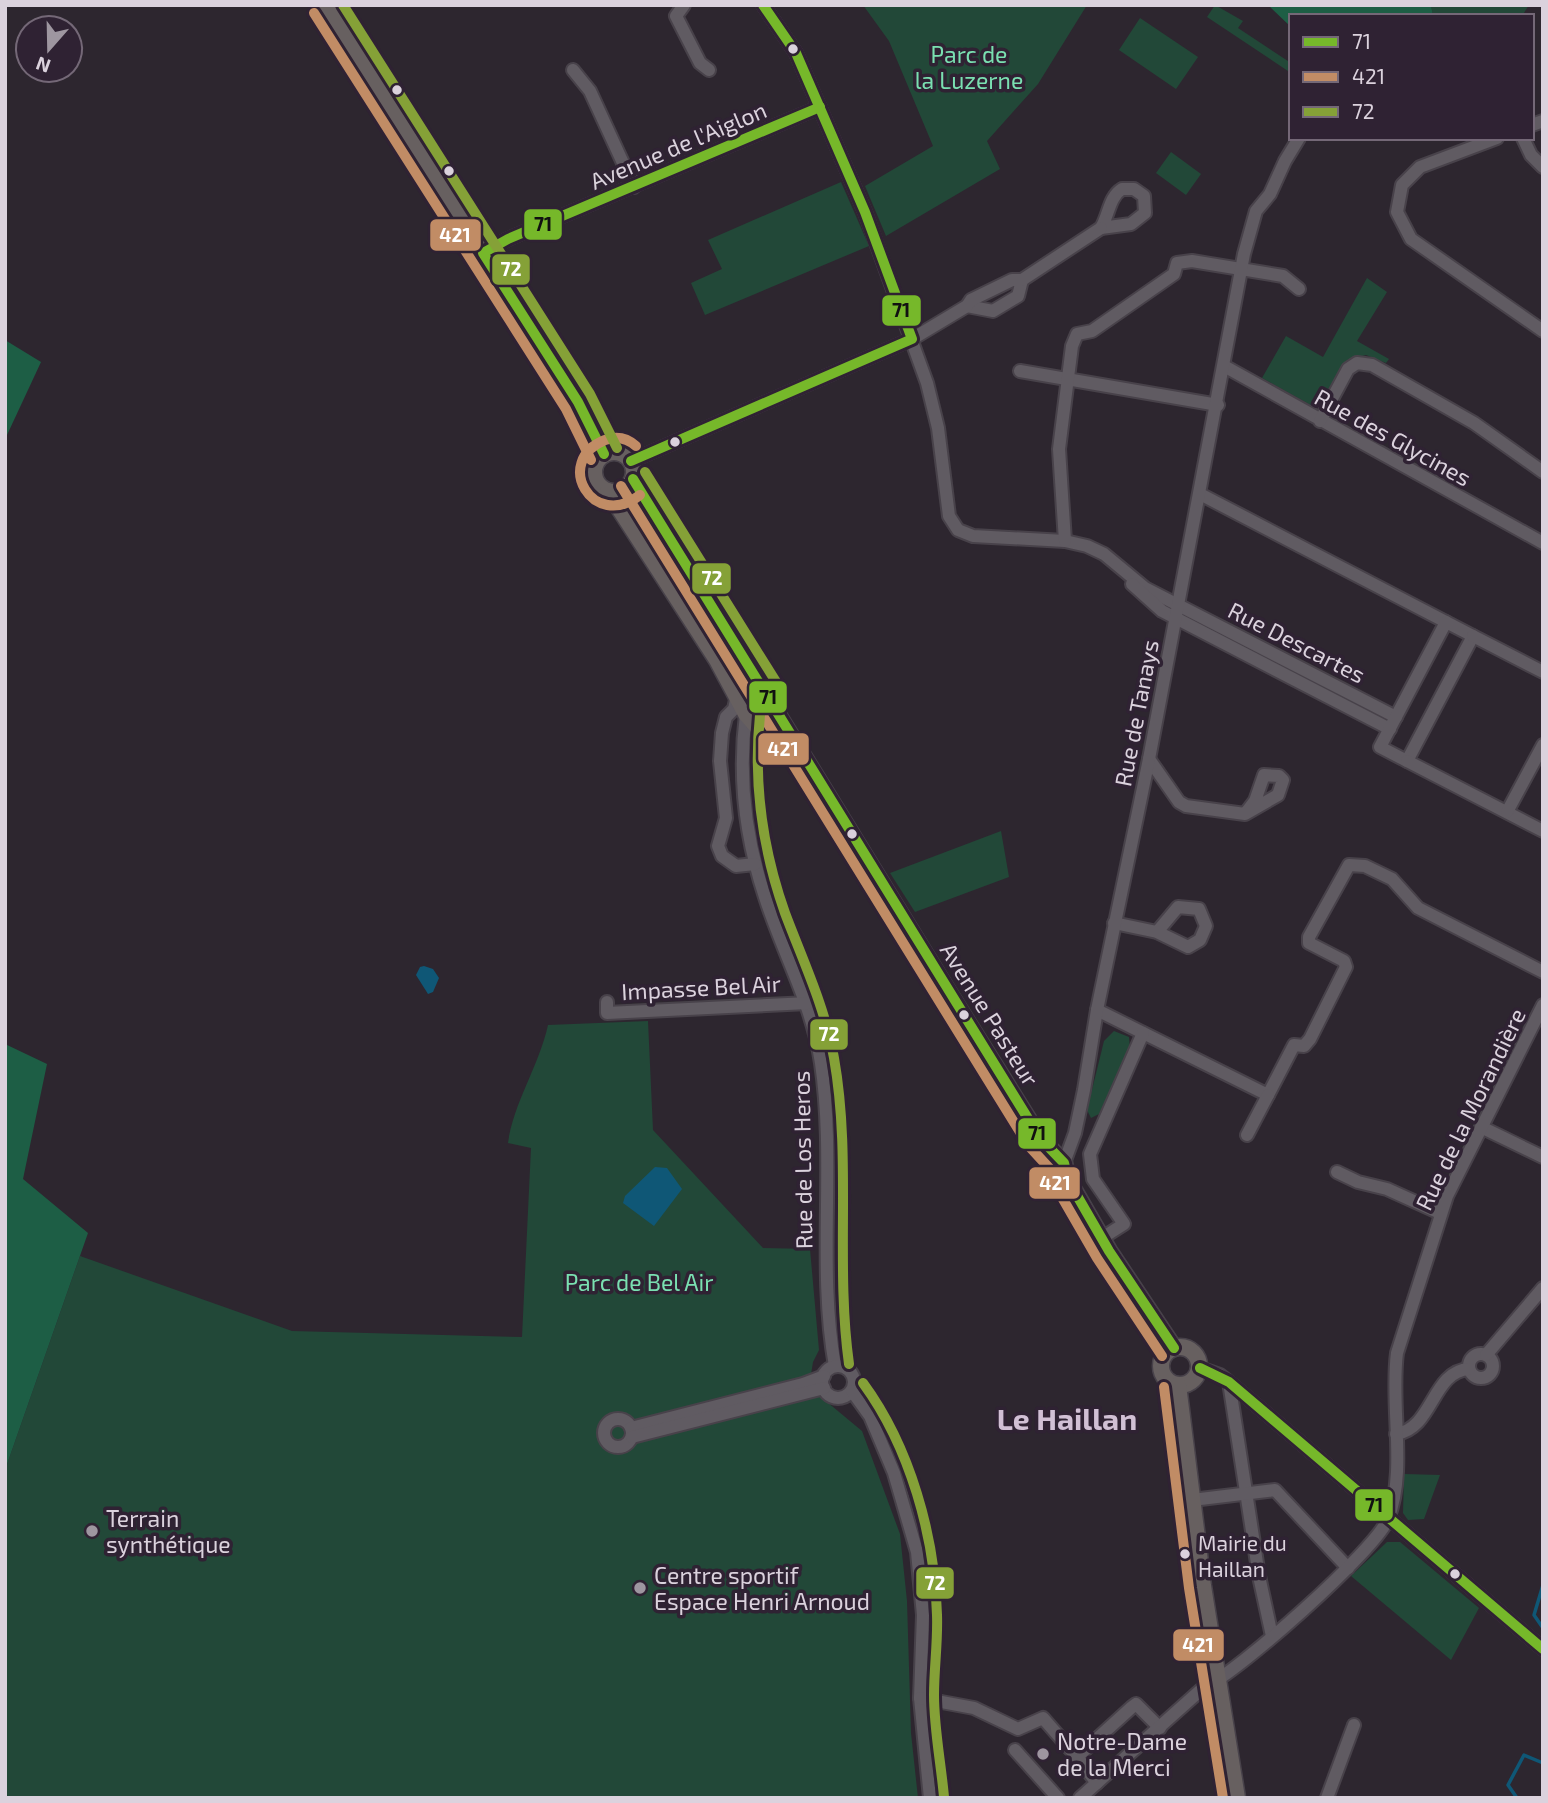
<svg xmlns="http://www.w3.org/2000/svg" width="1548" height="1803" font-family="'Exo 2',sans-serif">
	<rect width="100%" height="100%" fill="#2d262f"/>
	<g fill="#224838">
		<polygon points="863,5 1087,5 1038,84 987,141 1000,169 886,236 865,186 933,146 889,41"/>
		<polygon points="1215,5 1243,21 1238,28 1291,63 1291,73 1207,17"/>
		<polygon points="1431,5 1529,5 1522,16 1433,16"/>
		<polygon points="1140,18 1198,57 1176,89 1119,50"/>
		<polygon points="1171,152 1201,174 1186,195 1156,173"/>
		<polygon points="841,182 869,246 705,315 691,283 722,269 708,240"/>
		<polygon points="1367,278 1387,292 1357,341 1389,359 1386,363 1366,355 1347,360 1316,408 1262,378 1286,336 1323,357"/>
		<polygon points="1001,831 1009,877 915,912 890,873"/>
		<path d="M 648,1021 L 653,1130 L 763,1248 L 810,1249 L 819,1350 L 813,1362 L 809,1387 L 862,1431 L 900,1534 L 907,1601 L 911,1733 L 918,1798 L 5,1798 L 5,1470 L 80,1256 L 292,1331 L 522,1337 L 531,1148 L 508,1143 C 513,1104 539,1066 548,1025 Z"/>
		<polygon points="1114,1031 1129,1037 1130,1049 1099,1114 1091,1118 1087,1110 1104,1041"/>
		<polygon points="1404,1474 1440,1475 1424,1519 1408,1520 1403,1513"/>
		<polygon points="1387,1542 1400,1542 1479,1608 1451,1660 1351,1576"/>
	</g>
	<g fill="#1d5e45">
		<polygon points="1268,5 1431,5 1433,16 1291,16 1291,27"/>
		<polygon points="5,340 41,362 7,435 5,434"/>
		<polygon points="5,1044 47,1064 23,1179 88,1233 5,1470"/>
	</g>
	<g fill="#0f5776">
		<polygon points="424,966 433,969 439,978 433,992 428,994 416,975 420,967"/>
		<polygon points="655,1167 667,1168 682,1189 654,1226 623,1203 625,1196"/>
	</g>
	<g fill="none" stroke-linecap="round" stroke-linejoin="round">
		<g stroke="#0f5776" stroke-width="3.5">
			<polyline points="1543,1585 1534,1615 1543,1628"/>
			<polyline points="1517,1798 1508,1785 1524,1755 1543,1763"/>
		</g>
		<defs>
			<g id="minor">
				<polyline points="684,5 676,16 700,63 709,70"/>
				<polyline points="763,5 796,53 865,212 927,383 938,428 949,516 958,530 973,536 1065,541 1087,546 1104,554 1145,588 1396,717"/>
				<polyline points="573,70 590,91 634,187"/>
				<polyline points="1532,125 1543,121"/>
				<polyline points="1497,138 1420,167 1402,185 1397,212 1411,239 1543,331"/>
				<polyline points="1523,138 1531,155 1543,167"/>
				<path d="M 1122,189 L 1134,189 L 1144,196 L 1145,213 L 1131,224 L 1101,228 C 1109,215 1109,197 1122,189 Z"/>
				<polyline points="483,253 508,239 820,107"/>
				<polyline points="967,306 993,311 1018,296 1022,280"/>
				<polyline points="1224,366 1543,543"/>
				<polyline points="1020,371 1218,405"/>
				<polyline points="1320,421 1348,369 1357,363 1372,365 1474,423 1543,472"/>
				<polyline points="631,461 912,339 967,306 971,300 1012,280 1022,280 1101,228"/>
				<polyline points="1200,494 1446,622"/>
				<polyline points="1065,541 1059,449 1072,346 1077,334 1092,331 1174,274 1177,263 1192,261 1283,276 1299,289"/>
				<polyline points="1132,584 1162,611 1390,729"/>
				<polygon points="1446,622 1473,636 1407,761 1380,747"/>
				<polyline points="1473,636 1543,672"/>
				<path d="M 746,714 C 738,776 745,837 765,897 C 783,954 812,1003 821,1063 C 836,1163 817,1266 835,1366"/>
				<polyline points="1149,759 1179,802 1186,806 1245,814 1278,795 1283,780 1279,776 1264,775 1255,801 1245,814"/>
				<polyline points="1407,761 1543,831"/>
				<polyline points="1507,812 1543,745"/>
				<polyline points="755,864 736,866 722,856 718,846 726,818 720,761 722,733 726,717 734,709 739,686 749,682 762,689"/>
				<polyline points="1114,923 1157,932 1188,947 1200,940 1206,926 1199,909 1178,907 1157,932"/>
				<polyline points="607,1002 607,1013 808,1003"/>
				<polyline points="1097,1010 1268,1095 1294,1045 1304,1046 1310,1039 1346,967 1344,961 1309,943 1309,937 1349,865 1365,866 1392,879 1418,908 1543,972"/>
				<polyline points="1481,1127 1543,1157"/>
				<polyline points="1247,1135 1268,1095"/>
				<polyline points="1064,1163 1075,1133 1084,1090 1097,1010 1149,759 1244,254 1256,211 1270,194 1285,161 1299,138"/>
				<polyline points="1337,1172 1358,1182 1387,1189 1440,1213"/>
				<polyline points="1102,1238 1124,1224 1093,1179 1090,1154 1143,1033"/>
				<circle cx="1481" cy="1366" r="12"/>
				<polyline points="1486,1355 1543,1288"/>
				<circle cx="838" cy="1382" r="16"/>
				<polyline points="1200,1368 1220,1375 1229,1382 1543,1649"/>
				<polyline points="1229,1382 1259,1576 1272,1636"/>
				<polyline points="852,1391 870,1416 894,1473 917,1552 923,1615 920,1698 930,1798"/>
				<circle cx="618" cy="1433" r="14"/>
				<polyline points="631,1428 803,1384 824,1376"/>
				<path d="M 1396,1434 C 1433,1429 1432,1371 1469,1369"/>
				<polyline points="632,1437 824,1388"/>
				<polyline points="1192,1500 1275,1490 1348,1568"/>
				<polyline points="920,1698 974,1708 1018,1729 1043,1718 1077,1757"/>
				<polyline points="1015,1750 1058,1798"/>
				<polyline points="1097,1783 1077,1757 1132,1707 1136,1704 1160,1728"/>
				<path d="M 1080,1798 L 1203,1688 C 1235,1675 1376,1550 1388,1519 C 1407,1471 1390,1405 1397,1353 L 1447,1196 L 1543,1005"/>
				<polyline points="1327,1798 1354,1725"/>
			</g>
			<g id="major">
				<polyline points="326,5 578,402 604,454"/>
				<circle cx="614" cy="472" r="20"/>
				<polyline points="633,479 949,993 1040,1138 1064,1163 1068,1180 1109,1251 1174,1348"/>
				<polyline points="608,491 717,660 746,714 760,730 790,738"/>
				<circle cx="1180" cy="1366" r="19"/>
				<polyline points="1178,1385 1203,1586 1237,1798"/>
			</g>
		</defs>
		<use href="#minor" stroke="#48424a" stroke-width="16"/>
		<use href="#major" stroke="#48424a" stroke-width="19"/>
		<use href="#minor" stroke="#605b62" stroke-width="12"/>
		<use href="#major" stroke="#676060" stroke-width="16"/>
		<defs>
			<g id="bus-1">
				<polyline points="604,454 578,402 483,253 508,239 820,107"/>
				<polyline points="631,461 912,339 865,212 796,53 763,5"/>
				<polyline points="633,479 1040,1138 1064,1163 1068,1180 1109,1251 1174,1348"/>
				<polyline points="1200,1368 1229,1382 1543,1649"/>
			</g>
			<g id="bus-2">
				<polyline points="314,13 566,409 591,460"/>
				<path d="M 636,446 C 627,438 616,436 605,440 C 552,461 593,532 640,495"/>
				<polyline points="621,486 1028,1145 1051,1170 1056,1187 1097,1258 1162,1356"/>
				<polyline points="1164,1387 1189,1588 1223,1798"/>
			</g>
			<g id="bus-3">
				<polyline points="343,5 590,394 617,448"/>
				<polyline points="645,472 778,685"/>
				<path d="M 760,715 C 753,784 762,848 785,913 C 803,961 825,1007 834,1058 C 852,1159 835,1263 849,1364"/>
				<path d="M 863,1383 C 910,1447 935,1536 937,1615 C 938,1642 934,1668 934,1695 C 934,1729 941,1763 944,1797"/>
			</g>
		</defs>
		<use href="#bus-1" stroke="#2f2233" stroke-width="16"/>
		<use href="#bus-2" stroke="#2f2233" stroke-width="16"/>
		<use href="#bus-3" stroke="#2f2233" stroke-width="16"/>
		<use href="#bus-1" stroke="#76b82a" stroke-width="10"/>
		<use href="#bus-2" stroke="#c18c65" stroke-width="10"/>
		<use href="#bus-3" stroke="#85a137" stroke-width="10"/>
	</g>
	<g fill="#dbd2dd" stroke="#2f2233" stroke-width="2.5">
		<circle cx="793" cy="49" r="6"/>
		<circle cx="397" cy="90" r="6"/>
		<circle cx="449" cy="171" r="6"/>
		<circle cx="675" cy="442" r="6"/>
		<circle cx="852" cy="834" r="6"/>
		<circle cx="964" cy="1015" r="6"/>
		<circle cx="1185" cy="1554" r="6"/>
		<circle cx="1455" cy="1574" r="6"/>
	</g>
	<g fill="#9e96a0" stroke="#2f2233" stroke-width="2.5">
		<circle cx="92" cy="1531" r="7"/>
		<circle cx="640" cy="1588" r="7"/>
		<circle cx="1043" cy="1754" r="7"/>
	</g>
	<g text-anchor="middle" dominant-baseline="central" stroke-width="7" stroke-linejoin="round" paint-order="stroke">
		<g font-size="21" fill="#dbd2dd" stroke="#2f2233" text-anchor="start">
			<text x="1198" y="1542">Mairie du<tspan x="1198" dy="26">Haillan</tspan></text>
		</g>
		<g font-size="23" fill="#7ae0b1" stroke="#2f2233">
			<text x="969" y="54">Parc de<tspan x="969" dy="26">la Luzerne</tspan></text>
			<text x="639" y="1282">Parc de Bel Air</text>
		</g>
		<g font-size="23" fill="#dbd2dd" stroke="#2f2233">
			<text transform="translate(678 145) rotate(-23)">Avenue de l'Aiglon</text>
			<text transform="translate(1393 437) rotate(29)">Rue des Glycines</text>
			<text transform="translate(1297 642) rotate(27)">Rue Descartes</text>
			<text transform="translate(1136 713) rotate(-79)">Rue de Tanays</text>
			<text transform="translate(701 987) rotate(-3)">Impasse Bel Air</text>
			<text transform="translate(990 1014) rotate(58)">Avenue Pasteur</text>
			<text transform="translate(1470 1109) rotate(-64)">Rue de la Morandière</text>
			<text transform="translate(802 1160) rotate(-91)">Rue de Los Heros</text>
		</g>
		<g font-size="23" fill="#dbd2dd" stroke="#2f2233" text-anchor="start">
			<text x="106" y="1518">Terrain<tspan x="106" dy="26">synthétique</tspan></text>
			<text x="654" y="1575">Centre sportif<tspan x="654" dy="26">Espace Henri Arnoud</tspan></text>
			<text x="1057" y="1741">Notre-Dame<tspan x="1057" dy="26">de la Merci</tspan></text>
		</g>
		<g font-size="30" font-weight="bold" fill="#d1c0d5" stroke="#2f2233">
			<text x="1067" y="1418">Le Haillan</text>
		</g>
	</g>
	<g stroke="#2f2233" stroke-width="2.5">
		<rect x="523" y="208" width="40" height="33" rx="7" fill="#76b82a"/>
		<rect x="429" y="218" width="53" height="34" rx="7" fill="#c18c65"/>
		<rect x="491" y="253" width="40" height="33" rx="7" fill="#85a137"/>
		<rect x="881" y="294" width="41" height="33" rx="7" fill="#76b82a"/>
		<rect x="691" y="562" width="41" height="33" rx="7" fill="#85a137"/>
		<rect x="748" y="680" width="40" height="34" rx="7" fill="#76b82a"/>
		<rect x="757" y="732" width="53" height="34" rx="7" fill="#c18c65"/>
		<rect x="809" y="1018" width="40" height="33" rx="7" fill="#85a137"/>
		<rect x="1017" y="1117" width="40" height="33" rx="7" fill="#76b82a"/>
		<rect x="1028" y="1166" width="53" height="34" rx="7" fill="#c18c65"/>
		<rect x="1354" y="1488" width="40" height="34" rx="7" fill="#76b82a"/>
		<rect x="915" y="1566" width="40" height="34" rx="7" fill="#85a137"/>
		<rect x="1172" y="1628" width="53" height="34" rx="7" fill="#c18c65"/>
	</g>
	<g font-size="19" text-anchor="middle" font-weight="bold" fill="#fff">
		<text x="455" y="242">421</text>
		<text x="511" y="276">72</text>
		<text x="712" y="585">72</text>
		<text x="783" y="756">421</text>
		<text x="829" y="1041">72</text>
		<text x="1055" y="1190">421</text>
		<text x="935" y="1590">72</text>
		<text x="1198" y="1652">421</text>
	</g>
	<g font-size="19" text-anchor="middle" font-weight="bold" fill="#111">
		<text x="543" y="231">71</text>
		<text x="901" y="317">71</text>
		<text x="768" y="704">71</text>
		<text x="1037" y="1140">71</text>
		<text x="1374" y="1512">71</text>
	</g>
	<rect width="1548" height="1803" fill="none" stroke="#dbd2dd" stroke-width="14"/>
	<rect x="1289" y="14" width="245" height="126" fill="#2f2233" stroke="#746877" stroke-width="2"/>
	<rect x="1303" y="37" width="35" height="10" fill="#76b82a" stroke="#746877" stroke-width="2"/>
	<text x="1352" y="49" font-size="21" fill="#dbd2dd">71</text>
	<rect x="1303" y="72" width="35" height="10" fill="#c18c65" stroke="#746877" stroke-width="2"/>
	<text x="1352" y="84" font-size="21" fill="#dbd2dd">421</text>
	<rect x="1303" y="107" width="35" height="10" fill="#85a137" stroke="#746877" stroke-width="2"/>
	<text x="1352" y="119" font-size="21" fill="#dbd2dd">72</text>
	<g transform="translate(49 49) rotate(200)"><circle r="33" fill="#2f2233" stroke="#746877" stroke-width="2"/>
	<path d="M0-5L12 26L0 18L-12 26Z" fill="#9e96a0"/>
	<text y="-10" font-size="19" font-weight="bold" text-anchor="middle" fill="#dbd2dd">N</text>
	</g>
</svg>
